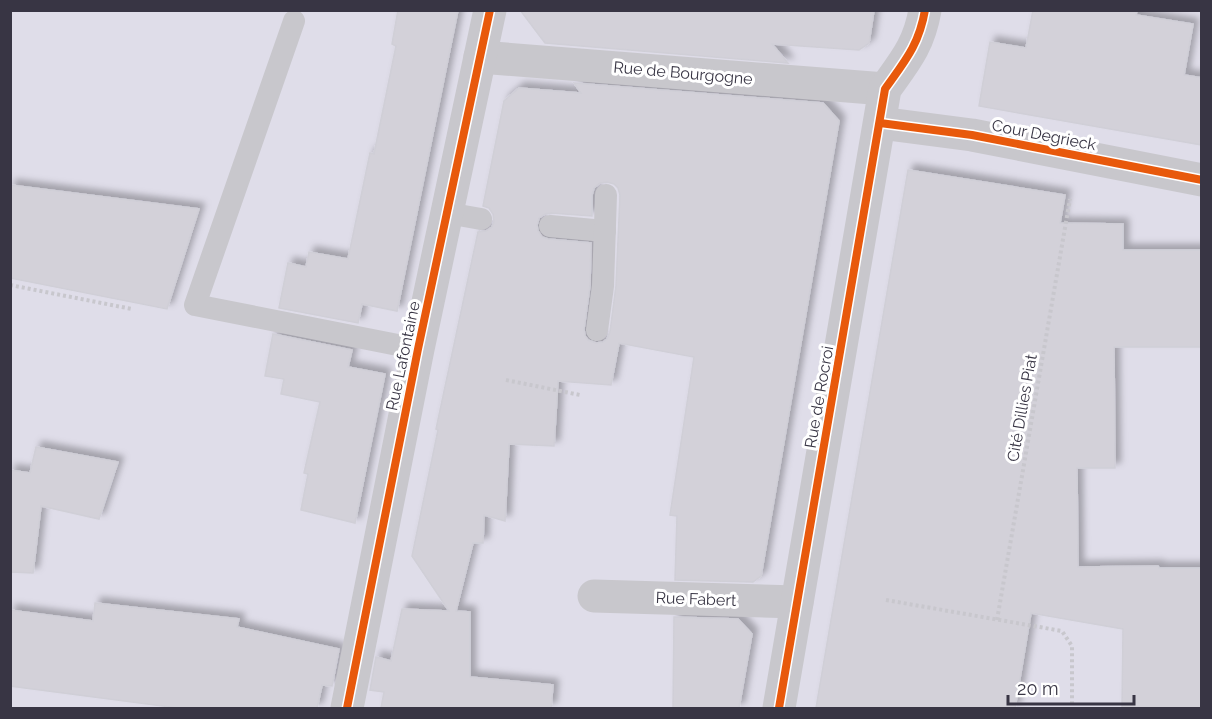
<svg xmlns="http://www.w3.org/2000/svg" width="1212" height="719" font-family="Raleway,sans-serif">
	<defs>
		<filter id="shadow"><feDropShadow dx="5.5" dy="-5.5" stdDeviation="3" flood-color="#0004"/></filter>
	</defs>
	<rect width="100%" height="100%" fill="#eae9ef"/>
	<rect fill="#dfdde9" x="11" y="11" width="1190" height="697"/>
	<g fill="#d3d1d9" stroke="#d0cfd7" stroke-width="1.5" fill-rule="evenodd" filter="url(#shadow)">
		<polygon points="398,10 458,10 397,311 362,304 358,323 279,308 288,263 306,267 309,252 348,259 370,153 374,154 396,46 392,44"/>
		<polygon points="520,10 874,10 869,43 859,50 772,44 788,63 545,43"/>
		<polygon points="1033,10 1137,10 1136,15 1193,24 1184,75 1202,78 1202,145 979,106 990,42 1026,48"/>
		<path d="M 574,83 L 823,103 L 839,121 L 761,576 L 753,582 L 675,580 L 677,516 L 670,515 L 694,357 L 619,343 L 611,385 L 558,381 L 554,446 L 509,444 L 505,521 L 484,515 L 483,543 L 473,543 L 456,611 L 470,612 L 470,677 L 553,685 L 551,708 L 381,708 L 384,692 L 370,690 L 376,657 L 391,661 L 402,609 L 449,611 L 412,556 L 438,430 L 436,429 L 478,232 L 486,231 L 492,227 L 494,222 L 493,214 L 489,208 L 483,206 L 504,101 L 519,88 L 581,93 ZM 607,182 L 614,184 L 618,188 L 620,195 L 616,286 L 610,332 L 607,339 L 603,342 L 596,343 L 588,340 L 585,336 L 584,329 L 590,285 L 591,243 L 548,239 L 542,237 L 538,231 L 537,225 L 539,218 L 545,214 L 551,213 L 592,216 L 592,195 L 594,188 L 600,183 Z"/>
		<polygon points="908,170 1065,195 1060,223 1123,224 1123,250 1202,250 1202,347 1114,347 1115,468 1077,468 1078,567 1158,566 1159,568 1202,568 1202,708 1122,708 1123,629 1031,613 1015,708 816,708"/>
		<polygon points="10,185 199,209 167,309 10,278"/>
		<polygon points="273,334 352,350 348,367 385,374 355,523 301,510 308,474 304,473 320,402 281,394 284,379 265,376"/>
		<polygon points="36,447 118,462 99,519 41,506 33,573 10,572 10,470 30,473"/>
		<polygon points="95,603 239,619 237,627 339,649 332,686 322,685 317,708 178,708 10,686 10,610 93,621"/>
		<polygon points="674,617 738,619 752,634 739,708 673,708"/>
	</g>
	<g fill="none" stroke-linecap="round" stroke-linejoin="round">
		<g stroke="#c8c7cd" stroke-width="4" stroke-dasharray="3 3" stroke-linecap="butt">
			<polyline points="10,285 132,309"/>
			<polyline points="506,380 580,395"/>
			<polyline points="886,600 1062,631 1072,646 1072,708"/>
			<polyline points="997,620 1070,199"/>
		</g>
		<g stroke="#c8c7cc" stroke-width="22">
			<polyline points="294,21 195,305 418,349"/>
			<polyline points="447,213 481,219"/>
			<polyline points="550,226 605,231"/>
			<polyline points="597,330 603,286 606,195"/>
		</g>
		<g stroke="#c8c7cc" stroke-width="33">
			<polyline points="480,57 885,89"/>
			<polyline points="880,123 972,135 1202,180"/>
			<polyline points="594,596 797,602"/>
			<polyline points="347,708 418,349 490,10"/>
			<path d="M 779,708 L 885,89 C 905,61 919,45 925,10"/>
		</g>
		<defs>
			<g id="cycleway">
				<polyline points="880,123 972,135 1202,180"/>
				<polyline points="347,708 418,349 490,10"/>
				<path d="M 779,708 L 885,89 C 905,61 919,45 925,10"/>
			</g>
		</defs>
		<use href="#cycleway" stroke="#fff" stroke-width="11"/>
		<use href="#cycleway" stroke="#e8590c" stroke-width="8"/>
	</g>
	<g text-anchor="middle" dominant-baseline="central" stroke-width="6" stroke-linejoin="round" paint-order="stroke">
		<g font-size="16" fill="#383544" stroke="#fff">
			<text transform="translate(683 73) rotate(5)">Rue de Bourgogne</text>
			<text transform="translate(1044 135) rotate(11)">Cour Degrieck</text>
			<text transform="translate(403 356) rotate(-78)">Rue Lafontaine</text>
			<text transform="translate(819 397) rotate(-80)">Rue de Rocroi</text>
			<text transform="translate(1022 408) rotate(-80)">Cité Dillies Piat</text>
			<text transform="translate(696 599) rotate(2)">Rue Fabert</text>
		</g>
	</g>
	<rect width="1212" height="719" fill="none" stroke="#383544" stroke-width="24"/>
	<path d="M1008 695v9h126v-9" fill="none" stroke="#383544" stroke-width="3"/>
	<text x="1017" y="695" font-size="18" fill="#383544" stroke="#ffffff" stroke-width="4.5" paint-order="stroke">20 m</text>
</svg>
